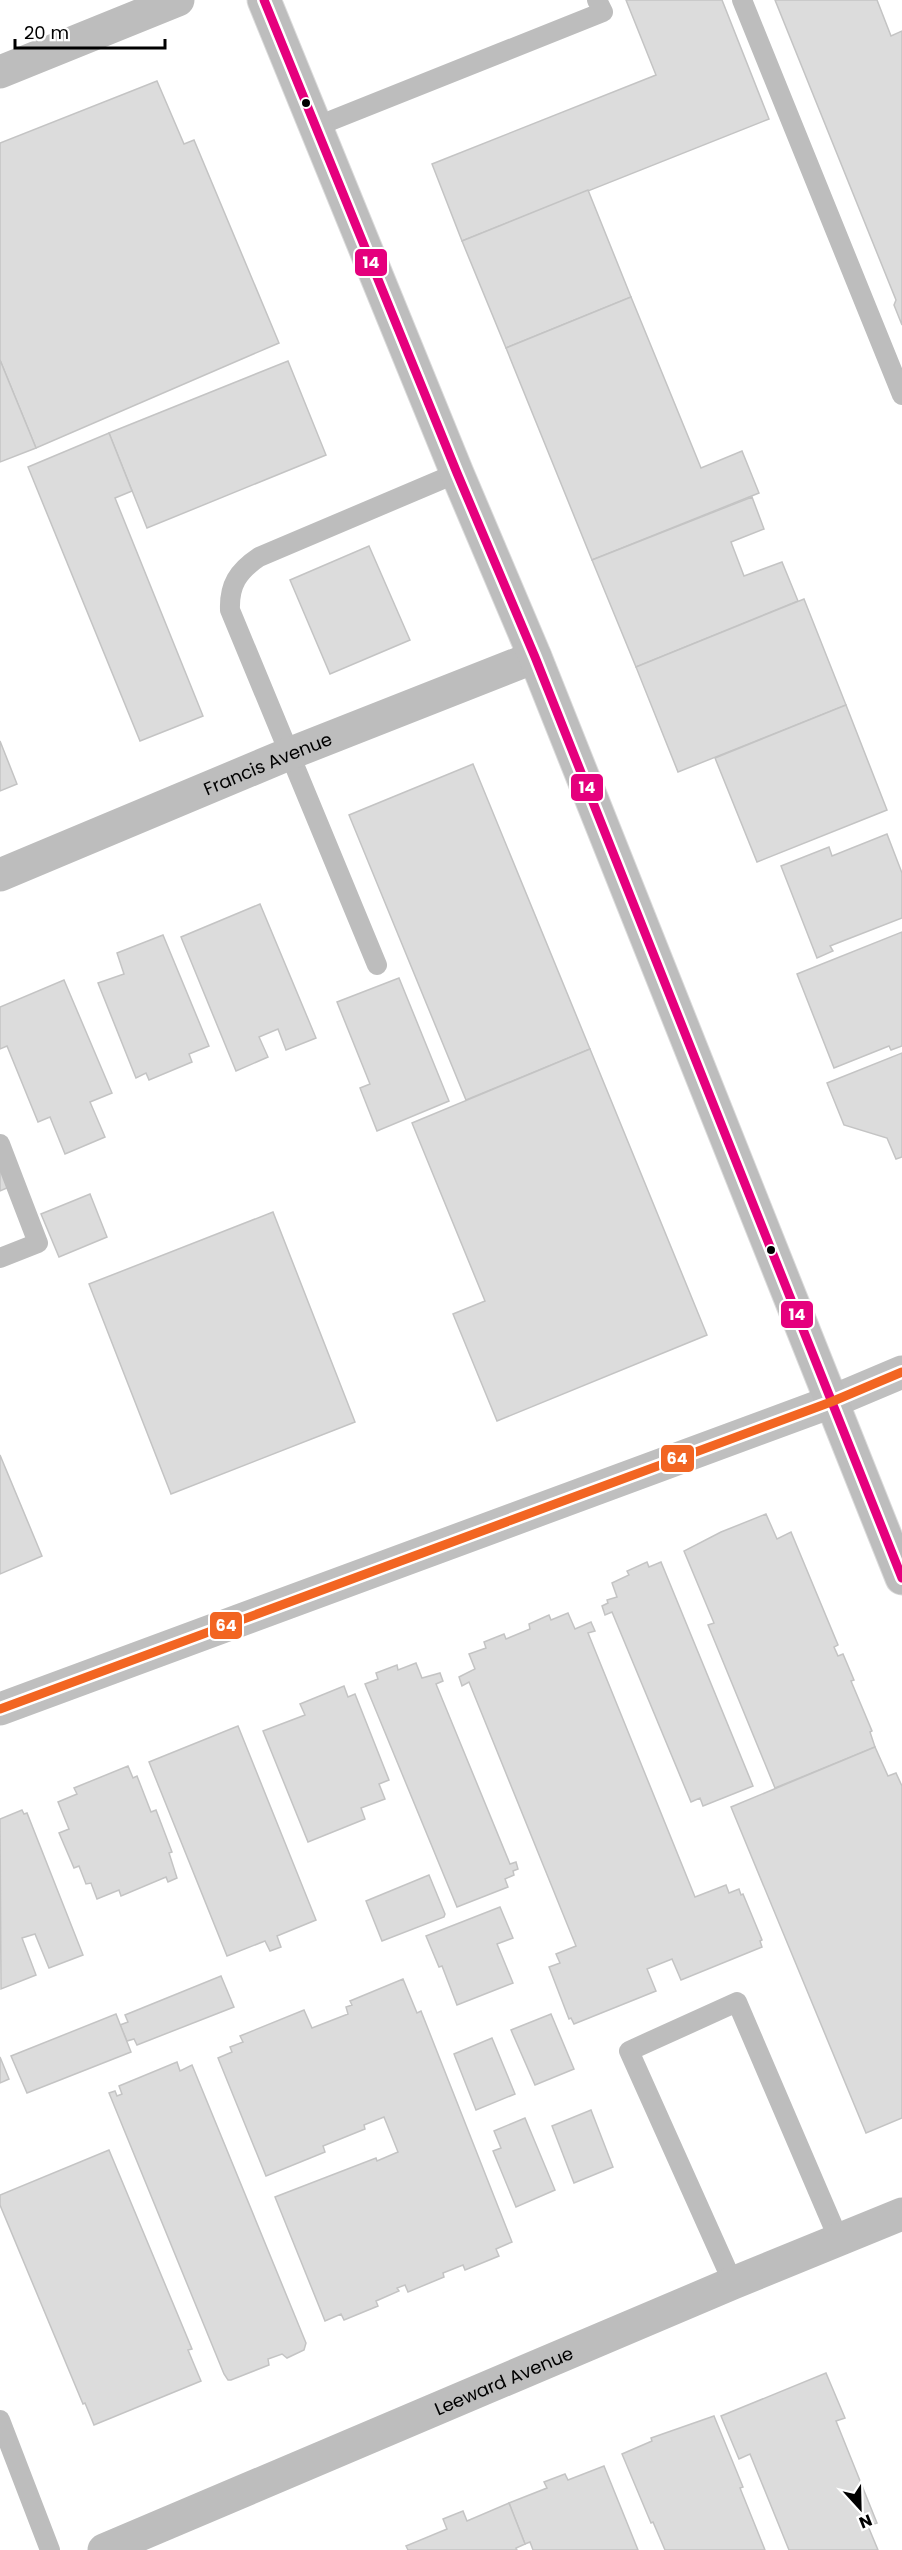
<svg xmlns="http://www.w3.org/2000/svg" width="902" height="2550" font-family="Poppins,sans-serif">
	<rect width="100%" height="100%" fill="#fff"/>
	<g fill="#dcdcdc" stroke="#c4c4c4" stroke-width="1.5">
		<polygon points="626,0 722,0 769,119 462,241 432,164 656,75"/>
		<polygon points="775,0 877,0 891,36 902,31 902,325 894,305 896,300"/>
		<polygon points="157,81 184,144 194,140 279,343 36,448 0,360 0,143"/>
		<polygon points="588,190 631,297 506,348 462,241"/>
		<polygon points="631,297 701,468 742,451 759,493 592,560 506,348"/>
		<polygon points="0,360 36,448 0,462"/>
		<polygon points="288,361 326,455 147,528 109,433"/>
		<polygon points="109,433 132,491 115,498 203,716 140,741 28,467"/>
		<polygon points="752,497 764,529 731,542 744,576 782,562 798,601 636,667 592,560"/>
		<polygon points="369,546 410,640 330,674 290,580"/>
		<polygon points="804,599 846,705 678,772 636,667"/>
		<polygon points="846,705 887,810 757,862 715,758"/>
		<polygon points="0,741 17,784 0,791"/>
		<polygon points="473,764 590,1049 466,1100 349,815"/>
		<polygon points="887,834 902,873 902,918 830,946 833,951 817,958 781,866 829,847 832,856"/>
		<polygon points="260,904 316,1038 286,1050 278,1029 259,1037 268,1057 236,1071 181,937"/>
		<polygon points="902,932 902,1046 891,1050 889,1046 834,1068 797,974"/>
		<polygon points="163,935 209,1046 189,1054 192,1062 149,1080 146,1073 136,1078 98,983 124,974 117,953"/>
		<polygon points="399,978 449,1101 377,1131 360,1088 370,1084 337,1002"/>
		<polygon points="64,980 112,1093 90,1102 105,1137 65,1154 50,1117 38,1122 7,1046 0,1049 0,1007"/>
		<polygon points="590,1049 707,1335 497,1421 453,1314 485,1301 412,1123"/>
		<polygon points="902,1053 902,1157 896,1159 887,1138 844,1125 827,1083"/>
		<polygon points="0,1166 9,1187 0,1191"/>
		<polygon points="90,1194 107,1237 59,1257 41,1214"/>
		<polygon points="273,1212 355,1422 171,1494 89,1284"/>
		<polygon points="0,1455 42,1556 0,1574"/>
		<polygon points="766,1514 777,1539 791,1532 838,1645 834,1647 838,1656 843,1654 854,1680 851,1681 872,1731 870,1732 875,1747 775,1788 708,1625 714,1623 684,1551 721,1532"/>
		<polygon points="647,1562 649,1567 661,1562 753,1786 703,1806 700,1798 691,1802 612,1612 605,1615 602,1606 608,1603 607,1600 617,1597 612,1583 629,1575 627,1571"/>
		<polygon points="568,1613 575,1629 591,1622 595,1631 588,1633 695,1897 726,1885 729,1893 739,1889 741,1895 743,1894 762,1940 760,1941 762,1947 681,1980 672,1959 647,1969 656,1991 574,2024 571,2018 569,2019 549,1967 560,1963 556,1954 576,1946 469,1682 462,1686 459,1677 475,1669 469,1654 486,1648 484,1642 504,1634 506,1639 530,1629 529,1624 549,1615 551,1620"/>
		<polygon points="416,1663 422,1678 440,1673 443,1681 436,1684 510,1864 516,1862 518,1869 513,1871 514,1875 505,1879 508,1887 457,1907 365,1684 378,1679 376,1673 397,1665 398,1670"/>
		<polygon points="344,1686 348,1697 355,1694 389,1780 379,1784 385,1799 361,1808 365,1819 308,1842 263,1731 305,1715 300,1704"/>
		<polygon points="238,1726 316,1920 277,1936 281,1947 270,1951 265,1941 227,1956 149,1762"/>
		<polygon points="875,1747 888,1776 896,1773 902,1786 902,2118 866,2133 731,1807"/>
		<polygon points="128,1766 133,1778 137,1776 151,1812 156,1810 172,1852 169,1853 177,1878 168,1882 166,1877 121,1896 119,1890 97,1899 91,1883 86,1884 79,1866 74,1868 59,1833 69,1829 58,1802 77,1794 74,1788"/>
		<polygon points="22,1810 24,1814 27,1813 83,1955 49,1968 35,1934 22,1938 36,1975 1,1989 0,1819"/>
		<polygon points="429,1875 445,1914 444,1917 382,1941 366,1901"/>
		<polygon points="500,1907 513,1938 497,1944 513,1983 457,2005 442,1966 439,1967 426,1936"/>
		<polygon points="221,1976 234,2007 137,2045 134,2039 127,2041 120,2025 128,2022 125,2015"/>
		<polygon points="403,1979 417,2013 421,2011 512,2242 496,2249 499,2256 465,2270 463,2265 443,2273 444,2277 408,2292 405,2285 397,2288 399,2291 376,2301 378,2306 344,2320 341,2314 325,2321 275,2197 376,2158 377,2161 398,2152 384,2117 364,2125 365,2129 323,2146 325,2152 266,2176 218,2058 232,2052 230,2047 243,2042 240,2036 304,2010 312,2028 348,2014 346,2007 352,2005 350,2001"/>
		<polygon points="116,2014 131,2052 27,2093 11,2056"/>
		<polygon points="551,2014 574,2069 535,2085 511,2030"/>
		<polygon points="492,2038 515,2094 476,2110 454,2054"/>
		<polygon points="0,2057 9,2079 0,2083"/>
		<polygon points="177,2062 180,2071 192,2065 306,2343 304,2350 287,2358 282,2354 268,2359 269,2365 231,2380 228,2380 224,2374 109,2093 115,2091 117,2096 122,2094 119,2086"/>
		<polygon points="591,2110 613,2167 574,2183 552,2126"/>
		<polygon points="525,2118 555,2190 516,2207 493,2151 501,2148 494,2131"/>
		<polygon points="109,2150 192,2349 188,2350 201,2381 94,2425 85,2403 83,2404 0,2205 0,2195"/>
		<polygon points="826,2373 845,2418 836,2421 877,2523 868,2526 878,2550 789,2550 750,2454 739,2459 721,2416"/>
		<polygon points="714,2416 743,2487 740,2488 765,2550 665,2550 653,2522 651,2523 622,2454 652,2441 651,2438"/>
		<polygon points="604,2466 638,2550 533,2550 530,2542 525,2544 509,2503 547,2488 544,2482 565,2474 568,2480"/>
		<polygon points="509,2503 525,2544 516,2548 517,2550 408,2550 406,2546 447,2529 443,2519 463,2511 467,2521"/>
	</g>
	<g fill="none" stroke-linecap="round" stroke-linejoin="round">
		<defs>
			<polyline id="primary" points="264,0 457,473 535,657 902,1578"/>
		</defs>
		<use href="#primary" stroke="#dbdbdb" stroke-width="35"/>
		<g stroke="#bdbdbd" stroke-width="20">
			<polyline points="742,0 902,395"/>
			<polyline points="315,127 603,12 597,0"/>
			<path d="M 377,965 L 230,610 C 229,585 238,571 259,557 L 457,473"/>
			<polyline points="0,1144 38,1243 0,1258"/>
			<polyline points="733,2283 629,2051 737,2002 839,2240"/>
			<polyline points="0,2420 50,2550"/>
		</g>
		<g stroke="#bdbdbd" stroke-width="33">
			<path id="s1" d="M 0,875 L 291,753 L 535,657"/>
			<path id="s2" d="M 104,2550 L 733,2283 L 902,2214"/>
		</g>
		<polyline stroke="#bdbdbd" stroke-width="33" points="0,72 178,0"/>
		<polyline stroke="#bfbfbf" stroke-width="33" points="0,1709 831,1402 902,1372"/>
		<use href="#primary" stroke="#bdbdbd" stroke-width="33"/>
		<defs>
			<polyline id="bus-1" points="264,0 457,473 535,657 902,1578"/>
			<polyline id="bus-2" points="0,1709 831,1402 902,1372"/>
		</defs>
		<use href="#bus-1" stroke="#fff" stroke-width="14"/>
		<use href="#bus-2" stroke="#fff" stroke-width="14"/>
		<use href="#bus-1" stroke="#e5007d" stroke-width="9"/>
		<use href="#bus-2" stroke="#f26522" stroke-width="9"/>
	</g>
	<g fill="#000" stroke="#fff" stroke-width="2">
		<circle cx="306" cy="103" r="5"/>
		<circle cx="771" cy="1250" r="5"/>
	</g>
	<g text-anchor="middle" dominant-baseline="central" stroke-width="4.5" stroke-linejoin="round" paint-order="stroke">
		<g font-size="18" fill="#000" stroke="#fff">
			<text stroke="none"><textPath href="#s1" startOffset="290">Francis Avenue</textPath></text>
			<text stroke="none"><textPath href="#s2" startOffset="434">Leeward Avenue</textPath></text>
		</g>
	</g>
	<g stroke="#fff" stroke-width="2">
		<rect x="354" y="248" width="34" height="29" rx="6" fill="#e5007d"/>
		<rect x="570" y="773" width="34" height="29" rx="6" fill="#e5007d"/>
		<rect x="780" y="1300" width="34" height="29" rx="6" fill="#e5007d"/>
		<rect x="660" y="1444" width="35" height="29" rx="6" fill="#f26522"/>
		<rect x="209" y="1611" width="34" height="29" rx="6" fill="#f26522"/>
	</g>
	<g font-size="16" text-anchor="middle" font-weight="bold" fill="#fff">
		<text x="371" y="268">14</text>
		<text x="587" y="793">14</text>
		<text x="797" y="1320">14</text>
		<text x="677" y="1464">64</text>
		<text x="226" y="1631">64</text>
	</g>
	<g transform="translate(860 2508) rotate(158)" stroke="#ffffff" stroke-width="4.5" paint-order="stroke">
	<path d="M0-4.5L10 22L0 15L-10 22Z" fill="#000000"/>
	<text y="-9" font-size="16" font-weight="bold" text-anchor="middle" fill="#000000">N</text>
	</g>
	<path d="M15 39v9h150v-9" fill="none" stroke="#000000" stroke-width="3"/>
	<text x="24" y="39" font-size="18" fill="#000000" stroke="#ffffff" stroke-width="4.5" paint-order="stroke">20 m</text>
</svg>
